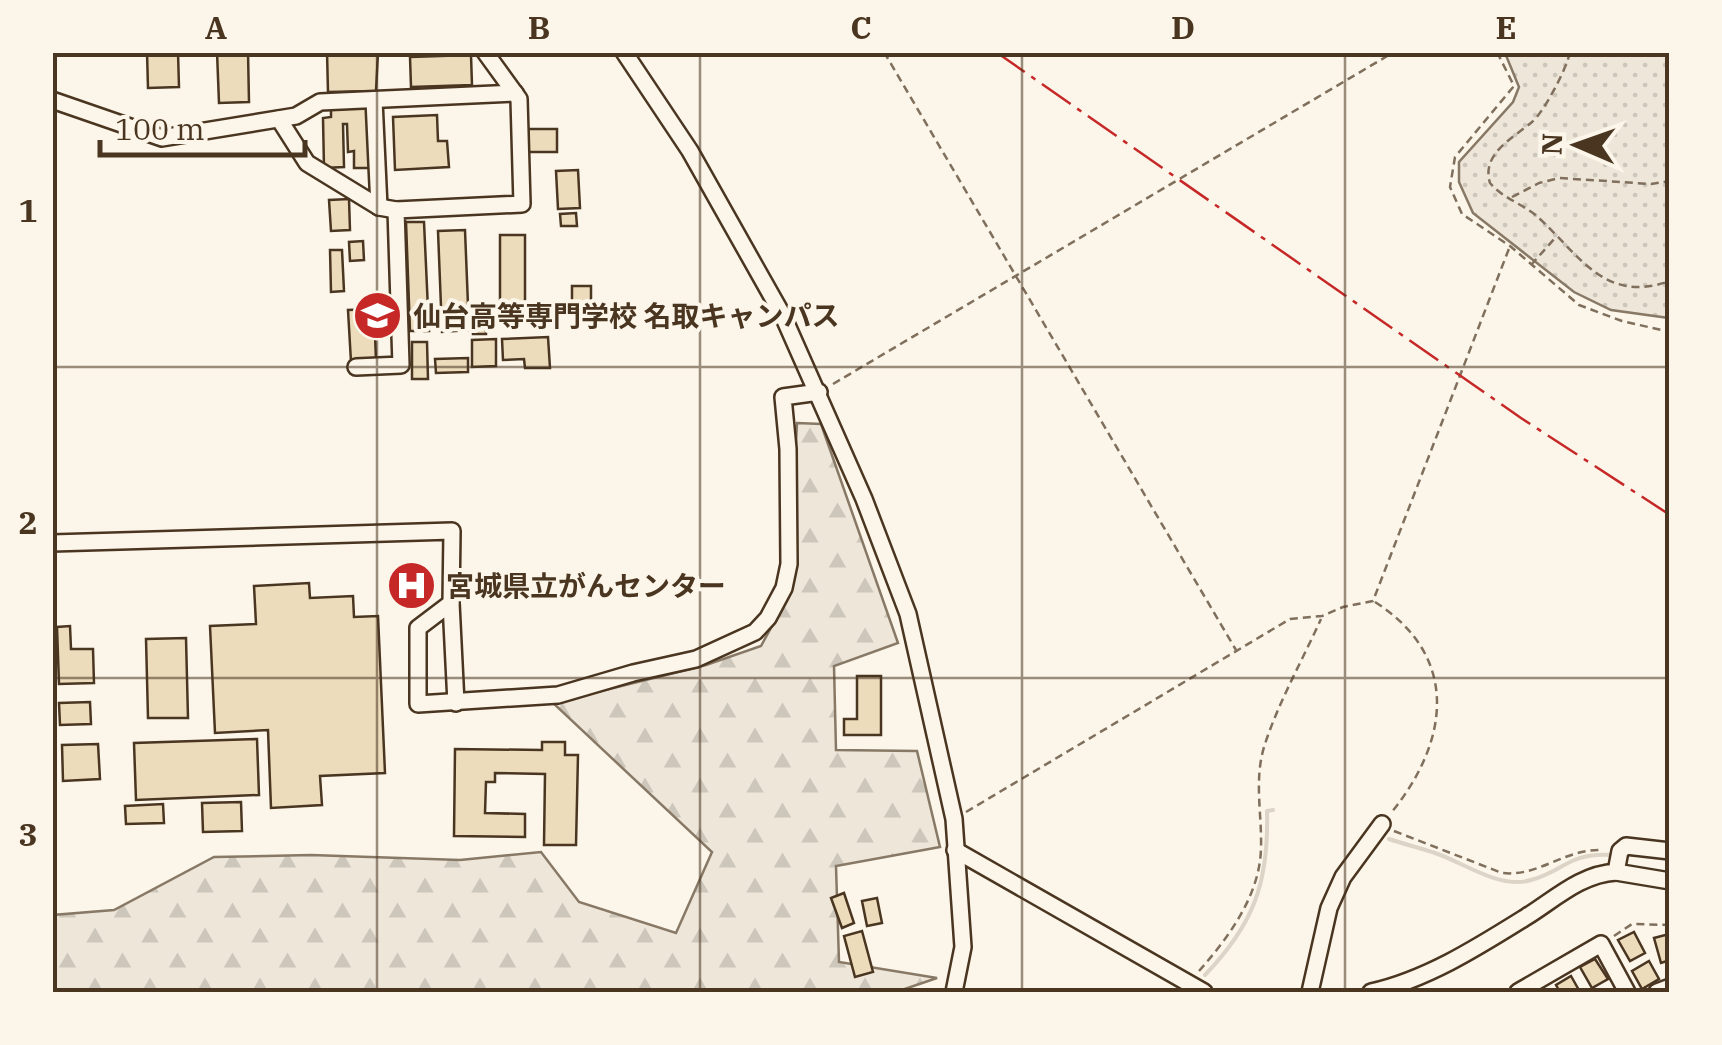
<svg xmlns="http://www.w3.org/2000/svg" width="1722" height="1045" font-family="'IBM Plex Serif','Noto Sans JP',serif">
	<defs>
		<pattern id="forest-firs" width="22" height="20" patternUnits="userSpaceOnUse" patternTransform="scale(2.5)"><rect width="22" height="20" fill="#ede6d9"/><path d="M5 1l3.5 6h-7zM16 11l3.5 6h-7z" fill="#cdc6ba"/></pattern>
		<pattern id="park-dots" width="8" height="8" patternUnits="userSpaceOnUse" patternTransform="scale(2.5)"><rect width="8" height="8" fill="#ede6d9"/><path d="M2 2h.1M6 6h.1" fill="none" stroke="#cdc6ba" stroke-width="1.8" stroke-linecap="round"/></pattern>
	</defs>
	<rect width="100%" height="100%" fill="#fbf6e9"/>
	<polygon fill="url(#forest-firs)" stroke="#887966" stroke-width="2.5" points="797,423 821,424 898,643 834,666 836,750 917,751 940,847 836,866 839,962 937,978 896,992 53,992 53,915 114,910 214,857 311,855 460,860 541,852 579,902 676,933 712,852 553,703 706,665 761,646 788,597"/>
	<polygon fill="url(#park-dots)" stroke="#887966" stroke-width="2.5" points="1505,53 1669,53 1669,318 1611,310 1574,292 1473,213 1459,182 1459,162 1513,102 1519,87"/>
	<g fill="none" stroke-linecap="round" stroke-linejoin="round">
		<g stroke="#dcd4c6" stroke-width="4">
			<path d="M 1389,839 C 1404,844 1420,848 1435,853 C 1463,862 1500,890 1531,880 C 1567,870 1566,853 1612,855"/>
			<polyline points="1628,855 1645,855"/>
			<path d="M 1205,975 C 1254,924 1269,882 1267,811 L 1273,810"/>
		</g>
	</g>
	<g fill="#ecdcbc" stroke="#4a3520" stroke-width="2.5">
		<polygon points="147,52 178,52 179,87 148,88"/>
		<polygon points="217,52 248,52 249,102 219,103"/>
		<polygon points="327,52 378,52 376,91 328,92"/>
		<polygon points="471,55 472,85 411,87 410,57"/>
		<polygon points="369,107 371,168 354,168 354,151 348,152 347,124 343,124 344,167 324,168 323,118 331,117 331,108"/>
		<polygon points="437,115 438,141 447,141 449,167 395,170 393,117"/>
		<rect x="528" y="129" width="29" height="23"/>
		<polygon points="578,170 580,208 558,209 556,171"/>
		<polygon points="349,199 350,230 331,231 329,200"/>
		<polygon points="576,213 577,226 561,226 560,214"/>
		<polygon points="406,222 424,222 429,331 410,331"/>
		<polygon points="465,230 469,330 442,332 438,231"/>
		<rect x="500" y="235" width="25" height="76"/>
		<polygon points="363,241 364,260 350,261 349,242"/>
		<polygon points="330,250 342,250 344,291 331,292"/>
		<rect x="572" y="286" width="19" height="22"/>
		<polygon points="472,306 486,306 486,334 473,334"/>
		<polygon points="374,309 376,361 351,362 348,310"/>
		<polygon points="548,337 550,368 525,368 524,359 503,360 502,339"/>
		<polygon points="496,339 496,366 472,367 472,340"/>
		<polygon points="412,342 427,342 428,379 412,379"/>
		<polygon points="468,358 468,372 436,373 435,359"/>
		<polygon points="309,583 310,598 353,596 354,617 378,616 385,773 320,776 322,805 271,808 268,730 215,733 210,626 256,624 254,586"/>
		<polygon points="70,626 71,649 93,649 94,683 59,684 57,627"/>
		<polygon points="186,638 188,718 148,718 146,639"/>
		<polygon points="857,676 881,676 881,735 844,735 844,719 857,719"/>
		<polygon points="90,702 91,724 60,725 59,703"/>
		<polygon points="257,739 259,795 136,800 134,743"/>
		<polygon points="542,742 565,742 565,755 578,755 576,845 544,845 545,774 495,773 495,782 486,782 485,813 525,814 525,837 454,836 455,749 542,750"/>
		<polygon points="98,744 100,779 63,781 62,745"/>
		<polygon points="241,802 242,831 203,832 202,803"/>
		<polygon points="163,804 164,823 126,824 125,806"/>
		<polygon points="844,893 854,923 842,928 831,898"/>
		<polygon points="877,898 882,923 867,926 862,901"/>
		<polygon points="862,931 873,972 855,977 844,936"/>
		<polygon points="1634,932 1645,953 1630,961 1618,940"/>
		<polygon points="1669,934 1670,960 1661,963 1654,938"/>
		<polygon points="1595,959 1608,979 1592,988 1580,967"/>
		<polygon points="1649,961 1659,979 1642,989 1632,971"/>
		<polygon points="1571,976 1580,992 1560,992 1556,985"/>
	</g>
	<g fill="none" stroke-linecap="round" stroke-linejoin="round">
		<defs>
			<g id="minor">
				<polyline points="624,52 690,151 783,316 864,499 908,614 954,819 963,947 954,992"/>
				<polyline points="52,100 162,138 296,116 320,102 515,93"/>
				<polyline points="374,100 379,207"/>
				<polyline points="279,119 307,163 379,207 396,210"/>
				<polyline points="356,367 401,365 396,210 522,204 519,99 485,52"/>
				<polyline points="52,543 452,531 451,603 418,628 418,704 558,695 633,673 696,659 755,632 768,618 784,588 789,564 788,449 783,397 819,392"/>
				<polyline points="451,603 456,703"/>
				<polyline points="955,850 1204,992"/>
				<polyline points="1616,872 1670,881"/>
				<polyline points="1310,992 1329,908 1343,877 1382,824"/>
				<path d="M 1371,992 C 1426,980 1478,947 1526,917 C 1555,899 1581,874 1616,872 L 1620,851 L 1626,846 L 1670,851"/>
				<polyline points="1518,992 1601,944 1627,992"/>
				<polyline points="1657,992 1670,987"/>
			</g>
		</defs>
		<use href="#minor" stroke="#4a3520" stroke-width="20"/>
		<g stroke="#7f6f5c" stroke-width="2.5" stroke-dasharray="8 5" stroke-linecap="butt">
			<polyline points="884,52 1236,650"/>
			<polyline points="1497,52 1514,86 1455,157 1450,187 1462,214 1510,246 1579,305 1622,321 1670,332"/>
			<path d="M 1570,52 C 1567,68 1544,112 1532,122 C 1513,138 1481,154 1490,183 C 1503,199 1526,205 1540,219 C 1580,256 1605,304 1670,281"/>
			<polyline points="1512,197 1539,183 1559,178 1651,184 1670,181"/>
			<polyline points="1531,265 1555,238"/>
			<polyline points="833,384 1394,52"/>
			<path d="M 1375,602 C 1461,657 1449,742 1391,813"/>
			<polyline points="966,812 1290,619 1322,616 1343,607 1373,601 1510,246"/>
			<path d="M 1394,831 L 1502,873 C 1540,877 1562,849 1603,850"/>
			<polyline points="1614,936 1632,924 1670,925"/>
			<path d="M 1199,971 C 1229,937 1260,895 1261,848 C 1262,814 1254,781 1264,747 C 1278,703 1302,661 1321,619"/>
		</g>
		<use href="#minor" stroke="#fbf6e9" stroke-width="15"/>
		<polyline stroke="#c62828" stroke-width="2.5" stroke-dasharray="35 8 5 8" stroke-linecap="butt" points="996,52 1521,418 1670,515"/>
	</g>
	<path fill="none" stroke="#4a3520" stroke-width="2.5" stroke-opacity="0.55" d="M 377,52 L 377,992M 700,52 L 700,992M 1022,52 L 1022,992M 1345,52 L 1345,992M 52,367 L 1670,367M 52,678 L 1670,678"/>
	<defs>
		<symbol id="university-disc" viewBox="-11 -11 22 22"><circle r="9.5" fill="#c62828" stroke="#fbf6e9"/><path d="M0-5L7-2L0 1L-7-2ZM-4 1L0 2.5L4 1V4Q0 6-4 4Z" fill="#fff"/></symbol>
		<symbol id="hospital-disc" viewBox="-11 -11 22 22"><circle r="9.5" fill="#c62828" stroke="#fbf6e9"/><path d="M-5-5h3v3.5h4V-5h3V5h-3V1.5h-4V5h-3Z" fill="#fff"/></symbol>
	</defs>
	<g fill-rule="evenodd">
		<use href="#university-disc" x="350" y="288" width="55" height="55"/>
		<use href="#hospital-disc" x="384" y="558" width="55" height="55"/>
	</g>
	<g text-anchor="middle" dominant-baseline="central" stroke-width="8" stroke-linejoin="round" paint-order="stroke">
		<g font-size="28" font-weight="bold" fill="#4a3520" stroke="#fbf6e9" text-anchor="start">
			<text x="413" y="315">仙台高等専門学校 名取キャンパス</text>
			<text x="446" y="585">宮城県立がんセンター</text>
		</g>
	</g>
	<rect width="1722" height="1045" fill="none" stroke="#fbf6e9" stroke-width="110"/>
	<g transform="translate(1577 145) rotate(272)" stroke="#fbf6e9" stroke-width="8" paint-order="stroke">
	<path d="M0-8L18 38L0 25L-18 38Z" fill="#4a3520"/>
	<text y="-15" font-size="28" font-weight="bold" text-anchor="middle" fill="#4a3520">N</text>
	</g>
	<path d="M100 140v15h205v-15" fill="none" stroke="#4a3520" stroke-width="5"/>
	<text x="115" y="140" font-size="30" fill="#4a3520" stroke="#fbf6e9" stroke-width="8" paint-order="stroke">100 m</text>
	<rect x="55" y="55" width="1612" height="935" fill="none" stroke="#4a3520" stroke-width="4"/>
	<g font-size="32" text-anchor="middle" font-weight="bold" fill="#4a3520">
		<text x="216" y="39">A</text>
		<text x="539" y="39">B</text>
		<text x="861" y="39">C</text>
		<text x="1183" y="39">D</text>
		<text x="1506" y="39">E</text>
		<text x="28" y="222">1</text>
		<text x="28" y="534">2</text>
		<text x="28" y="846">3</text>
	</g>
</svg>
